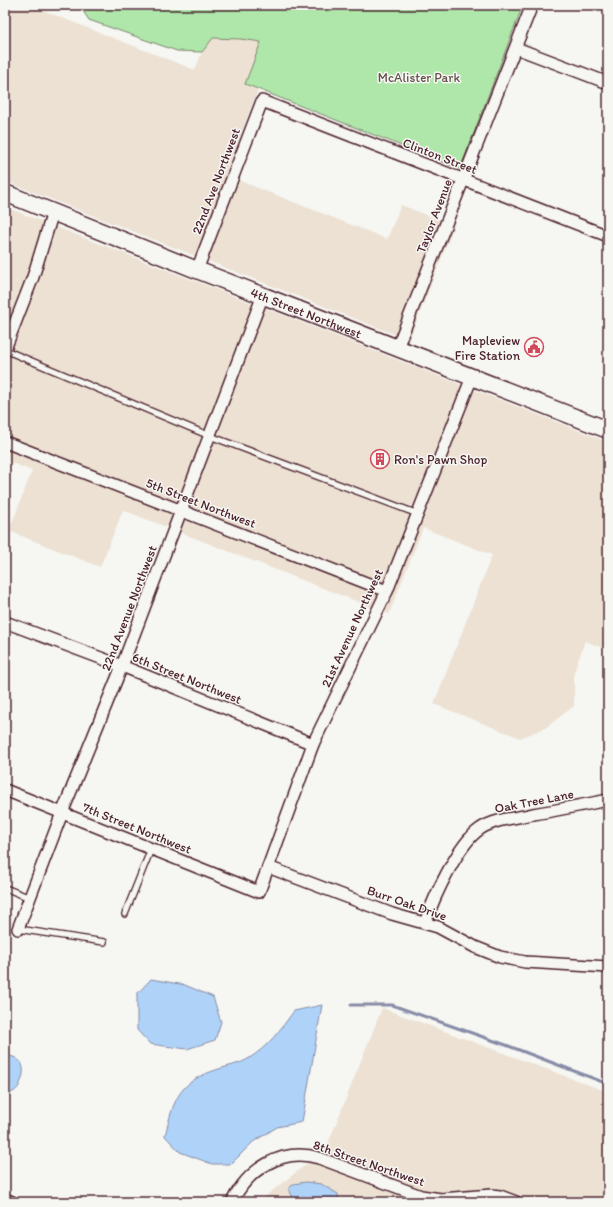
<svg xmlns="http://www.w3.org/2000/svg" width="613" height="1207" font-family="Itim,sans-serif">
	<rect width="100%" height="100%" fill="#f6f6f2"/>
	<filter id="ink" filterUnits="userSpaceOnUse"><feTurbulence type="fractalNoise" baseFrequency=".025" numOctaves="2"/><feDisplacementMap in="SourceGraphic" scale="8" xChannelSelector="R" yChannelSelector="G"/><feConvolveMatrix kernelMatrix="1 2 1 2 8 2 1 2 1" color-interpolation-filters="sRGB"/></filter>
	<g filter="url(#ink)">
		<g fill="#ece1d2">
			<polygon points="5,5 29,5 195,70 202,52 212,38 241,39 261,42 245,84 258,90 225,175 387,239 401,205 454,226 409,340 5,181"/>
			<polygon points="5,207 608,442 608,650 585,641 574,672 574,706 545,728 520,738 434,704 492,555 423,528 389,614 123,510 100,567 9,531 32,471 5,460"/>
			<polygon points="382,1008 608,1092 608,1202 258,1202 326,1149"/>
		</g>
		<polygon fill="#afe7ab" stroke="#7c836b" points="79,5 523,5 460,169 245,84 261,42 241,39 213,38 202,52 177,51 89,20"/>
		<g fill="#afd3f8" stroke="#878ba6">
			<polygon points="151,979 185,985 213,997 221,1022 215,1040 187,1049 150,1044 137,1030 137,994"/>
			<path d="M 322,1005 L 302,1122 L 277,1127 L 253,1142 L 231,1164 L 212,1164 L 180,1152 L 165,1136 C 174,1098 179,1081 219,1069 C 228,1066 240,1064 248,1059 C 269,1046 280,1030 294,1011 Z"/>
			<path d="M 5,1055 C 21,1057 27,1066 21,1081 C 19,1087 17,1090 11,1093 L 5,1091 Z"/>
			<polygon points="306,1182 321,1184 338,1194 339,1202 298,1202 293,1198 289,1189 293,1184"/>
		</g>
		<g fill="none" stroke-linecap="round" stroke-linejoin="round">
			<polyline stroke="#878ba6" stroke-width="3" points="351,1005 392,1005 506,1045 608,1084"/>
			<defs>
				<g id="lane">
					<polyline points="5,350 210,436 418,514"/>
					<polyline points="5,888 30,898"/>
					<polyline points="125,914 151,849"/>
					<polyline points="18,929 104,942"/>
				</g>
				<g id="street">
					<polyline points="516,48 608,83"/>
					<polyline points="197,270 262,101 608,236"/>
					<polyline points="397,348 532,5"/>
					<polyline points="5,349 33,277 53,212"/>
					<polyline points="5,442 387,591"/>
					<polyline points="5,622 122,666 313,744"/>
					<polyline points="5,790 259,892 313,744 387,591 472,377"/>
					<polyline points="268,867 392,914 438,927 475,947 500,957 525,962 608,967"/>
					<path d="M 425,923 C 434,897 458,844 480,829 C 495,819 516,818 533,814 C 558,810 583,805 608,800"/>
					<polyline points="18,929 62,813 122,666 263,295"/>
					<polyline points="5,1199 12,1202"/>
					<path d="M 232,1202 C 248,1169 282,1147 319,1158 L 421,1196 L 441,1199 L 491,1195 L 500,1196 L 516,1202"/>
				</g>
				<g id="secondary">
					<path id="s1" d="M 5,193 L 197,270 L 608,430"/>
				</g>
			</defs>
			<use href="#lane" stroke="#4a1f2b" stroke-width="8"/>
			<use href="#street" stroke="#4a1f2b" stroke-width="14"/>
			<use href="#secondary" stroke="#4a1f2b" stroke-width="19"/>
			<use href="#lane" stroke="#f6f6f2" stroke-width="5.5"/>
			<use href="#street" stroke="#f6f6f2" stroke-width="11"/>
			<use href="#secondary" stroke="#f6f6f2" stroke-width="16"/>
		</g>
	</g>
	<defs>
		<symbol id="civic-ring" viewBox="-11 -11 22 22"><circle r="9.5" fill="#f6f6f2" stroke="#d1495b" stroke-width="1.5"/><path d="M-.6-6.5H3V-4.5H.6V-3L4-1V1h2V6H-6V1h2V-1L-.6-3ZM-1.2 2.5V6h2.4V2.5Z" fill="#d1495b"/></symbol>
		<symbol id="building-ring" viewBox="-11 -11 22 22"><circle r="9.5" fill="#f6f6f2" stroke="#d1495b" stroke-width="1.5"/><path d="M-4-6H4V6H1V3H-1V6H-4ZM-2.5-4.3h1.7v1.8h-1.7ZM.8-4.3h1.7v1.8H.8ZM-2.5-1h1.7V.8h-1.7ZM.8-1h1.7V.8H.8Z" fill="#d1495b"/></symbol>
	</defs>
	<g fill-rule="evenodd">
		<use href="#civic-ring" x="523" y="336" width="22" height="22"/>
		<use href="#building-ring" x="369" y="448" width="22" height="22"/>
	</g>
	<g text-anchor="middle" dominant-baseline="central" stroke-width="3" stroke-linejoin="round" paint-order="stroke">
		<g font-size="13" fill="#63514b" stroke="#f6f6f2">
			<text x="419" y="77">McAlister Park</text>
		</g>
		<g font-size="13" fill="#4a1f2b" stroke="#f6f6f2">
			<text transform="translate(440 156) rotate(21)">Clinton Street</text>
			<text transform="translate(216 181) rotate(-69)">22nd Ave Northwest</text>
			<text transform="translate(434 216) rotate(-69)">Taylor Avenue</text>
			<text stroke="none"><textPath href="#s1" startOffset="324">4th Street Northwest</textPath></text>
			<text transform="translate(201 503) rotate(21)">5th Street Northwest</text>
			<text transform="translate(129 608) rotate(-69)">22nd Avenue Northwest</text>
			<text transform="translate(352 628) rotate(-65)">21st Avenue Northwest</text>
			<text transform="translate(187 678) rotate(22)">6th Street Northwest</text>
			<text transform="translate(534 801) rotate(-11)">Oak Tree Lane</text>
			<text transform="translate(137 828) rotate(22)">7th Street Northwest</text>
			<text transform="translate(407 903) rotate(19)">Burr Oak Drive</text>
			<text transform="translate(369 1163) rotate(19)">8th Street Northwest</text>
		</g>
		<g font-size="13" fill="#4a1f2b" stroke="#f6f6f2" text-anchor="end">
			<text x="520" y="340">Mapleview<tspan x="520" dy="15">Fire Station</tspan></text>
			<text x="394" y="459" text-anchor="start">Ron's Pawn Shop</text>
		</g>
	</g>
	<rect width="613" height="1207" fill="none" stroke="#f6f6f2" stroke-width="20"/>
	<rect x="10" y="10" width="593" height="1187" fill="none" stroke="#4a1f2b" stroke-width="1.5" filter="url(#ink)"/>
</svg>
